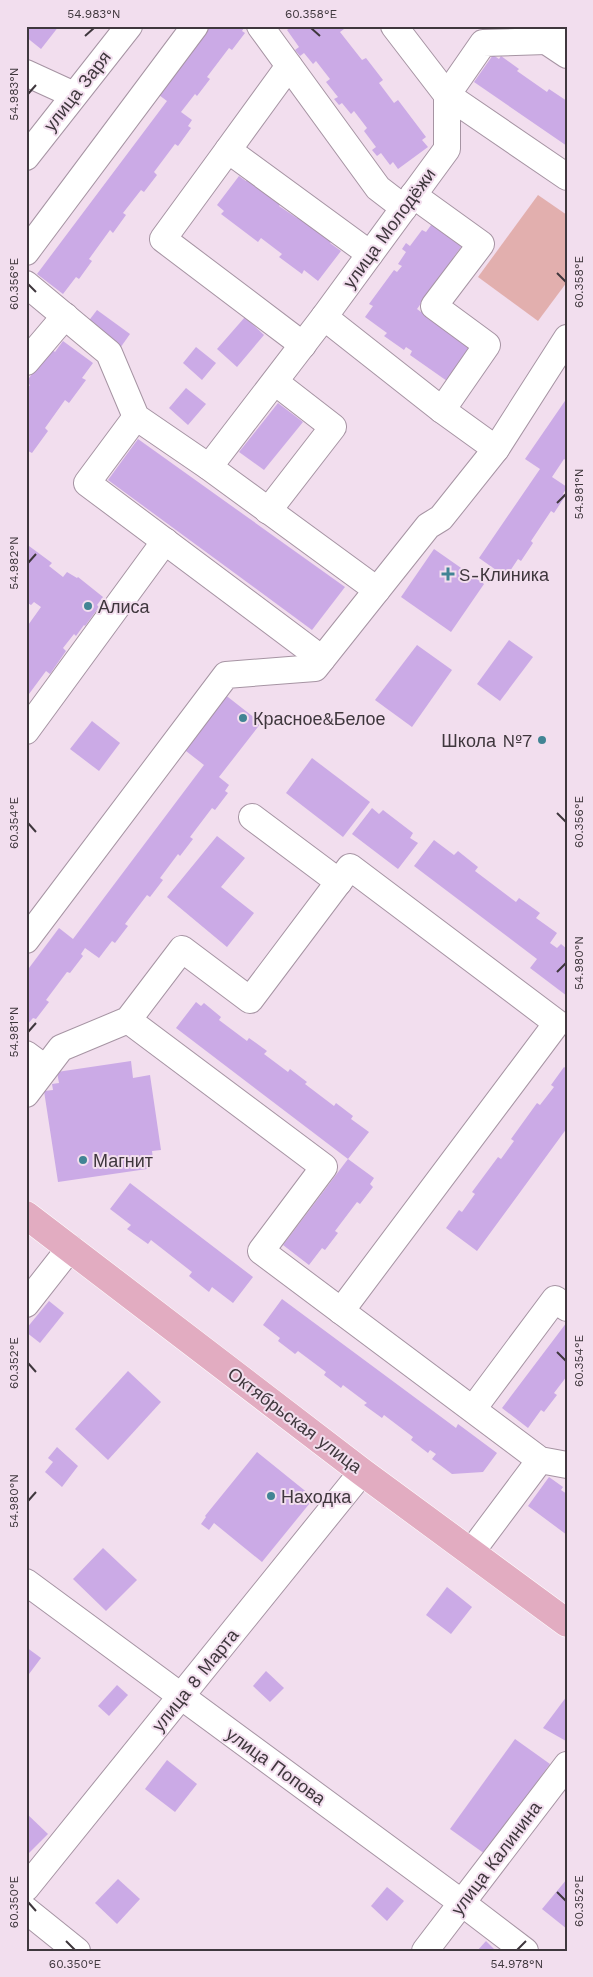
<svg xmlns="http://www.w3.org/2000/svg" width="593" height="1977" font-family="'Work Sans',sans-serif">
	<rect width="100%" height="100%" fill="#f2deee"/>
	<polygon fill="#e2afae" points="538,195 567,215 567,282 538,321 478,277"/>
	<g fill="#cbaae6">
		<polygon points="26,26 59,26 41,49 26,37"/>
		<polygon points="205,26 245,26 242,31 245,33 232,50 229,48 207,77 210,79 197,96 195,94 181,112 192,120 188,126 191,128 178,146 175,144 154,172 157,175 144,192 141,190 123,213 126,215 113,233 110,230 89,259 92,261 79,279 76,277 63,294 37,274 167,101 155,92"/>
		<polygon points="289,26 342,26 344,29 340,32 362,60 366,58 383,80 379,83 394,103 398,100 426,137 422,140 428,147 398,169 393,162 390,165 381,153 377,156 372,150 376,147 364,131 367,128 354,111 351,114 342,103 339,105 334,99 338,97 326,82 330,79 316,61 313,64 304,53 300,56 295,50 299,47 287,30 290,28"/>
		<polygon points="493,55 499,59 501,56 519,69 517,71 547,92 549,89 567,101 565,104 567,105 567,146 474,82"/>
		<polygon points="239,176 246,181 249,177 282,202 279,206 297,218 299,215 333,240 330,243 341,251 318,281 304,270 302,274 279,257 282,254 261,238 258,242 221,214 224,211 217,205"/>
		<polygon points="434,221 464,243 453,258 457,260 437,281 417,309 421,312 424,308 479,353 447,381 410,355 412,351 406,347 404,350 384,336 387,333 365,317 373,306 369,304 394,270 397,272 402,266 398,264 406,252 402,249 406,243 410,246 422,230 426,232"/>
		<polygon points="97,310 130,334 118,351 84,327"/>
		<polygon points="245,317 264,335 237,367 217,349"/>
		<polygon points="63,341 93,363 82,378 86,380 69,403 65,400 45,428 48,431 32,453 28,451 26,453 26,390 30,385 26,382 51,349 55,352"/>
		<polygon points="196,347 216,363 202,380 183,363"/>
		<polygon points="186,388 206,404 188,425 169,408"/>
		<polygon points="567,398 567,461 564,459 552,477 567,487 563,494 566,495 554,513 551,511 531,541 533,543 521,561 518,559 506,577 479,558 540,469 525,459"/>
		<polygon points="278,403 303,422 264,470 239,452"/>
		<polygon points="138,439 345,587 312,630 108,480"/>
		<polygon points="29,546 52,563 49,566 63,577 67,572 77,578 78,577 103,597 97,605 99,607 85,626 84,625 76,636 74,634 63,648 66,651 50,674 46,671 26,698 26,628 41,607 34,602 31,605 26,602 26,550"/>
		<polygon points="434,549 484,584 451,632 401,597"/>
		<polygon points="509,640 533,657 500,701 477,684"/>
		<polygon points="417,645 452,670 412,727 375,700"/>
		<polygon points="219,690 261,723 219,777 229,785 225,791 228,793 215,810 212,808 190,837 193,839 180,856 178,854 160,878 163,880 150,897 147,895 125,924 128,926 115,943 112,941 99,958 85,948 81,954 83,956 70,973 67,972 46,1000 49,1002 36,1019 33,1018 26,1026 26,972 59,928 73,939 204,765 177,744"/>
		<polygon points="92,721 120,743 99,771 70,749"/>
		<polygon points="312,758 370,802 343,837 286,793"/>
		<polygon points="372,808 379,814 383,810 413,833 410,838 418,843 398,869 352,834"/>
		<polygon points="217,836 245,858 221,887 254,913 227,947 167,897"/>
		<polygon points="434,840 454,855 458,851 478,867 475,871 516,902 519,898 540,913 536,918 557,933 550,943 557,948 561,944 567,949 567,996 530,968 537,959 414,866"/>
		<polygon points="196,1002 201,1006 204,1003 221,1017 219,1020 247,1041 249,1038 267,1051 264,1054 288,1072 290,1069 307,1082 305,1084 334,1106 336,1103 353,1116 351,1119 369,1132 348,1159 176,1028"/>
		<polygon points="131,1061 133,1078 150,1075 161,1150 152,1151 153,1159 146,1160 147,1169 58,1182 44,1091 53,1090 52,1084 59,1083 57,1072"/>
		<polygon points="564,1067 567,1069 567,1128 477,1251 446,1228 459,1210 462,1212 475,1194 472,1192 498,1157 501,1159 514,1141 511,1139 537,1103 540,1105 554,1087 551,1085"/>
		<polygon points="348,1159 374,1178 370,1184 373,1187 360,1204 357,1202 335,1231 338,1233 325,1250 322,1248 309,1265 283,1245"/>
		<polygon points="130,1183 253,1277 233,1303 212,1287 209,1292 189,1276 192,1272 151,1240 148,1244 127,1229 131,1225 110,1209"/>
		<polygon points="282,1299 456,1428 458,1424 497,1453 483,1472 452,1474 432,1459 436,1454 430,1450 428,1453 411,1440 413,1437 384,1415 382,1418 364,1405 367,1403 343,1385 341,1388 324,1375 326,1372 298,1351 295,1354 278,1341 280,1338 263,1325"/>
		<polygon points="49,1301 64,1313 40,1343 26,1332 26,1329"/>
		<polygon points="567,1322 567,1376 554,1393 557,1395 544,1412 541,1410 528,1428 502,1408"/>
		<polygon points="128,1371 161,1402 108,1460 75,1429"/>
		<polygon points="57,1447 78,1466 62,1487 45,1472 53,1462 48,1458"/>
		<polygon points="257,1452 314,1498 262,1562 214,1523 209,1530 201,1524 206,1517 205,1516"/>
		<polygon points="549,1477 563,1487 561,1490 567,1494 567,1535 528,1506"/>
		<polygon points="103,1548 137,1580 106,1611 73,1579"/>
		<polygon points="447,1587 472,1607 451,1634 426,1615"/>
		<polygon points="26,1647 41,1658 26,1678"/>
		<polygon points="266,1671 284,1688 270,1702 253,1686"/>
		<polygon points="117,1685 128,1695 109,1716 98,1706"/>
		<polygon points="567,1696 567,1740 566,1741 543,1728"/>
		<polygon points="515,1739 550,1764 485,1854 450,1829"/>
		<polygon points="167,1760 197,1784 175,1812 145,1789"/>
		<polygon points="26,1813 48,1834 26,1856"/>
		<polygon points="118,1879 140,1899 117,1924 95,1903"/>
		<polygon points="567,1879 567,1929 542,1909"/>
		<polygon points="387,1887 404,1901 387,1921 371,1906"/>
		<polygon points="486,1941 496,1951 477,1951"/>
	</g>
	<g fill="none" stroke-linecap="round" stroke-linejoin="round">
		<defs>
			<g id="minor">
				<polyline points="260,26 378,188 404,208"/>
				<polyline points="394,26 447,95 567,177"/>
				<polyline points="546,41 567,55"/>
				<polyline points="26,73 74,95"/>
				<polyline points="228,150 289,66"/>
				<polyline points="26,157 129,26"/>
				<polyline points="413,195 481,244 434,306 487,345 442,410"/>
				<polyline points="26,252 195,26"/>
				<polyline points="26,284 109,353 136,417 209,467 377,590"/>
				<polyline points="324,317 442,410 496,449"/>
				<polyline points="303,345 163,239 228,150 370,254"/>
				<polyline points="26,362 65,316"/>
				<polyline points="136,417 87,483 322,659"/>
				<polyline points="209,467 324,317 447,149 447,95 483,43 546,41 560,26"/>
				<polyline points="268,511 333,427 275,382"/>
				<polyline points="26,731 165,541"/>
				<polyline points="252,817 339,882"/>
				<polyline points="26,940 226,675 315,668 428,526 441,518 496,449 567,338"/>
				<polyline points="128,1020 324,1167 261,1251 540,1460 567,1465"/>
				<polyline points="26,1054 45,1068"/>
				<polyline points="26,1094 61,1048 128,1020 182,949 250,1000 350,867 557,1023 341,1311"/>
				<polyline points="26,1304 70,1248"/>
				<polyline points="473,1409 555,1299 567,1308"/>
				<polyline points="472,1551 540,1460"/>
				<polyline points="26,1582 462,1903 525,1951"/>
				<polyline points="26,1888 362,1472"/>
				<polyline points="26,1910 77,1951"/>
				<polyline points="425,1951 567,1765"/>
			</g>
			<polyline id="major" points="26,1215 362,1472 567,1623"/>
		</defs>
		<use href="#minor" stroke="#a694a3" stroke-width="28"/>
		<use href="#major" stroke="#fff" stroke-width="29"/>
		<use href="#minor" stroke="#fff" stroke-width="26"/>
		<use href="#major" stroke="#e2acc1" stroke-width="28"/>
	</g>
	<path fill="none" stroke="#3f373d" stroke-width="2" d="M 311,28 L 320,36M 85,36 L 94,28M 28,94 L 36,85M 557,273 L 566,282M 28,284 L 36,292M 557,503 L 566,494M 28,563 L 36,554M 557,813 L 566,822M 28,823 L 36,832M 557,972 L 566,963M 28,1032 L 36,1023M 557,1352 L 566,1361M 28,1363 L 36,1372M 28,1501 L 36,1492M 557,1892 L 566,1901M 28,1902 L 36,1911M 66,1941 L 75,1950M 517,1950 L 526,1941"/>
	<g fill="#418494" stroke="#f2deee" stroke-width="2">
		<path d="M445.5 566.5h5v5h5v5h-5v5h-5v-5h-5v-5h5z"/>
		<circle cx="88" cy="606" r="5"/>
		<circle cx="243" cy="718" r="5"/>
		<circle cx="542" cy="740" r="5"/>
		<circle cx="83" cy="1160" r="5"/>
		<circle cx="271" cy="1496" r="5"/>
	</g>
	<g text-anchor="middle" dominant-baseline="central" stroke-width="4" stroke-linejoin="round" paint-order="stroke">
		<g font-size="18" fill="#3f373d" stroke="#f2deee">
			<text transform="translate(77 91) rotate(-52)">улица Заря</text>
			<text transform="translate(389 228) rotate(-54)">улица Молодёжи</text>
			<text transform="translate(295 1420) rotate(37)">Октябрьская улица</text>
			<text transform="translate(195 1680) rotate(-51)">улица 8 Марта</text>
			<text transform="translate(276 1766) rotate(36)">улица Попова</text>
			<text transform="translate(496 1858) rotate(-53)">улица Калинина</text>
		</g>
		<g font-size="18" fill="#3f373d" stroke="#f2deee" text-anchor="start">
			<text x="459" y="574">S-Клиника</text>
			<text x="98" y="606">Алиса</text>
			<text x="253" y="718">Красное&amp;Белое</text>
			<text x="532" y="740" text-anchor="end">Школа №7</text>
			<text x="93" y="1160">Магнит</text>
			<text x="281" y="1496">Находка</text>
		</g>
	</g>
	<rect width="593" height="1977" fill="none" stroke="#f2deee" stroke-width="55"/>
	<rect x="28" y="28" width="538" height="1922" fill="none" stroke="#3f373d" stroke-width="2"/>
	<g font-size="12" text-anchor="middle" fill="#3f373d">
		<text x="94" y="18">54.983°N</text>
		<text x="311" y="18">60.358°E</text>
		<text transform="translate(14 94) rotate(-90)" y="4">54.983°N</text>
		<text transform="translate(579 282) rotate(-90)" y="4">60.358°E</text>
		<text transform="translate(14 284) rotate(-90)" y="4">60.356°E</text>
		<text transform="translate(579 494) rotate(-90)" y="4">54.981°N</text>
		<text transform="translate(14 563) rotate(-90)" y="4">54.982°N</text>
		<text transform="translate(579 822) rotate(-90)" y="4">60.356°E</text>
		<text transform="translate(14 823) rotate(-90)" y="4">60.354°E</text>
		<text transform="translate(579 963) rotate(-90)" y="4">54.980°N</text>
		<text transform="translate(14 1032) rotate(-90)" y="4">54.981°N</text>
		<text transform="translate(579 1361) rotate(-90)" y="4">60.354°E</text>
		<text transform="translate(14 1363) rotate(-90)" y="4">60.352°E</text>
		<text transform="translate(14 1501) rotate(-90)" y="4">54.980°N</text>
		<text transform="translate(579 1901) rotate(-90)" y="4">60.352°E</text>
		<text transform="translate(14 1902) rotate(-90)" y="4">60.350°E</text>
		<text x="75" y="1968">60.350°E</text>
		<text x="517" y="1968">54.978°N</text>
	</g>
</svg>
